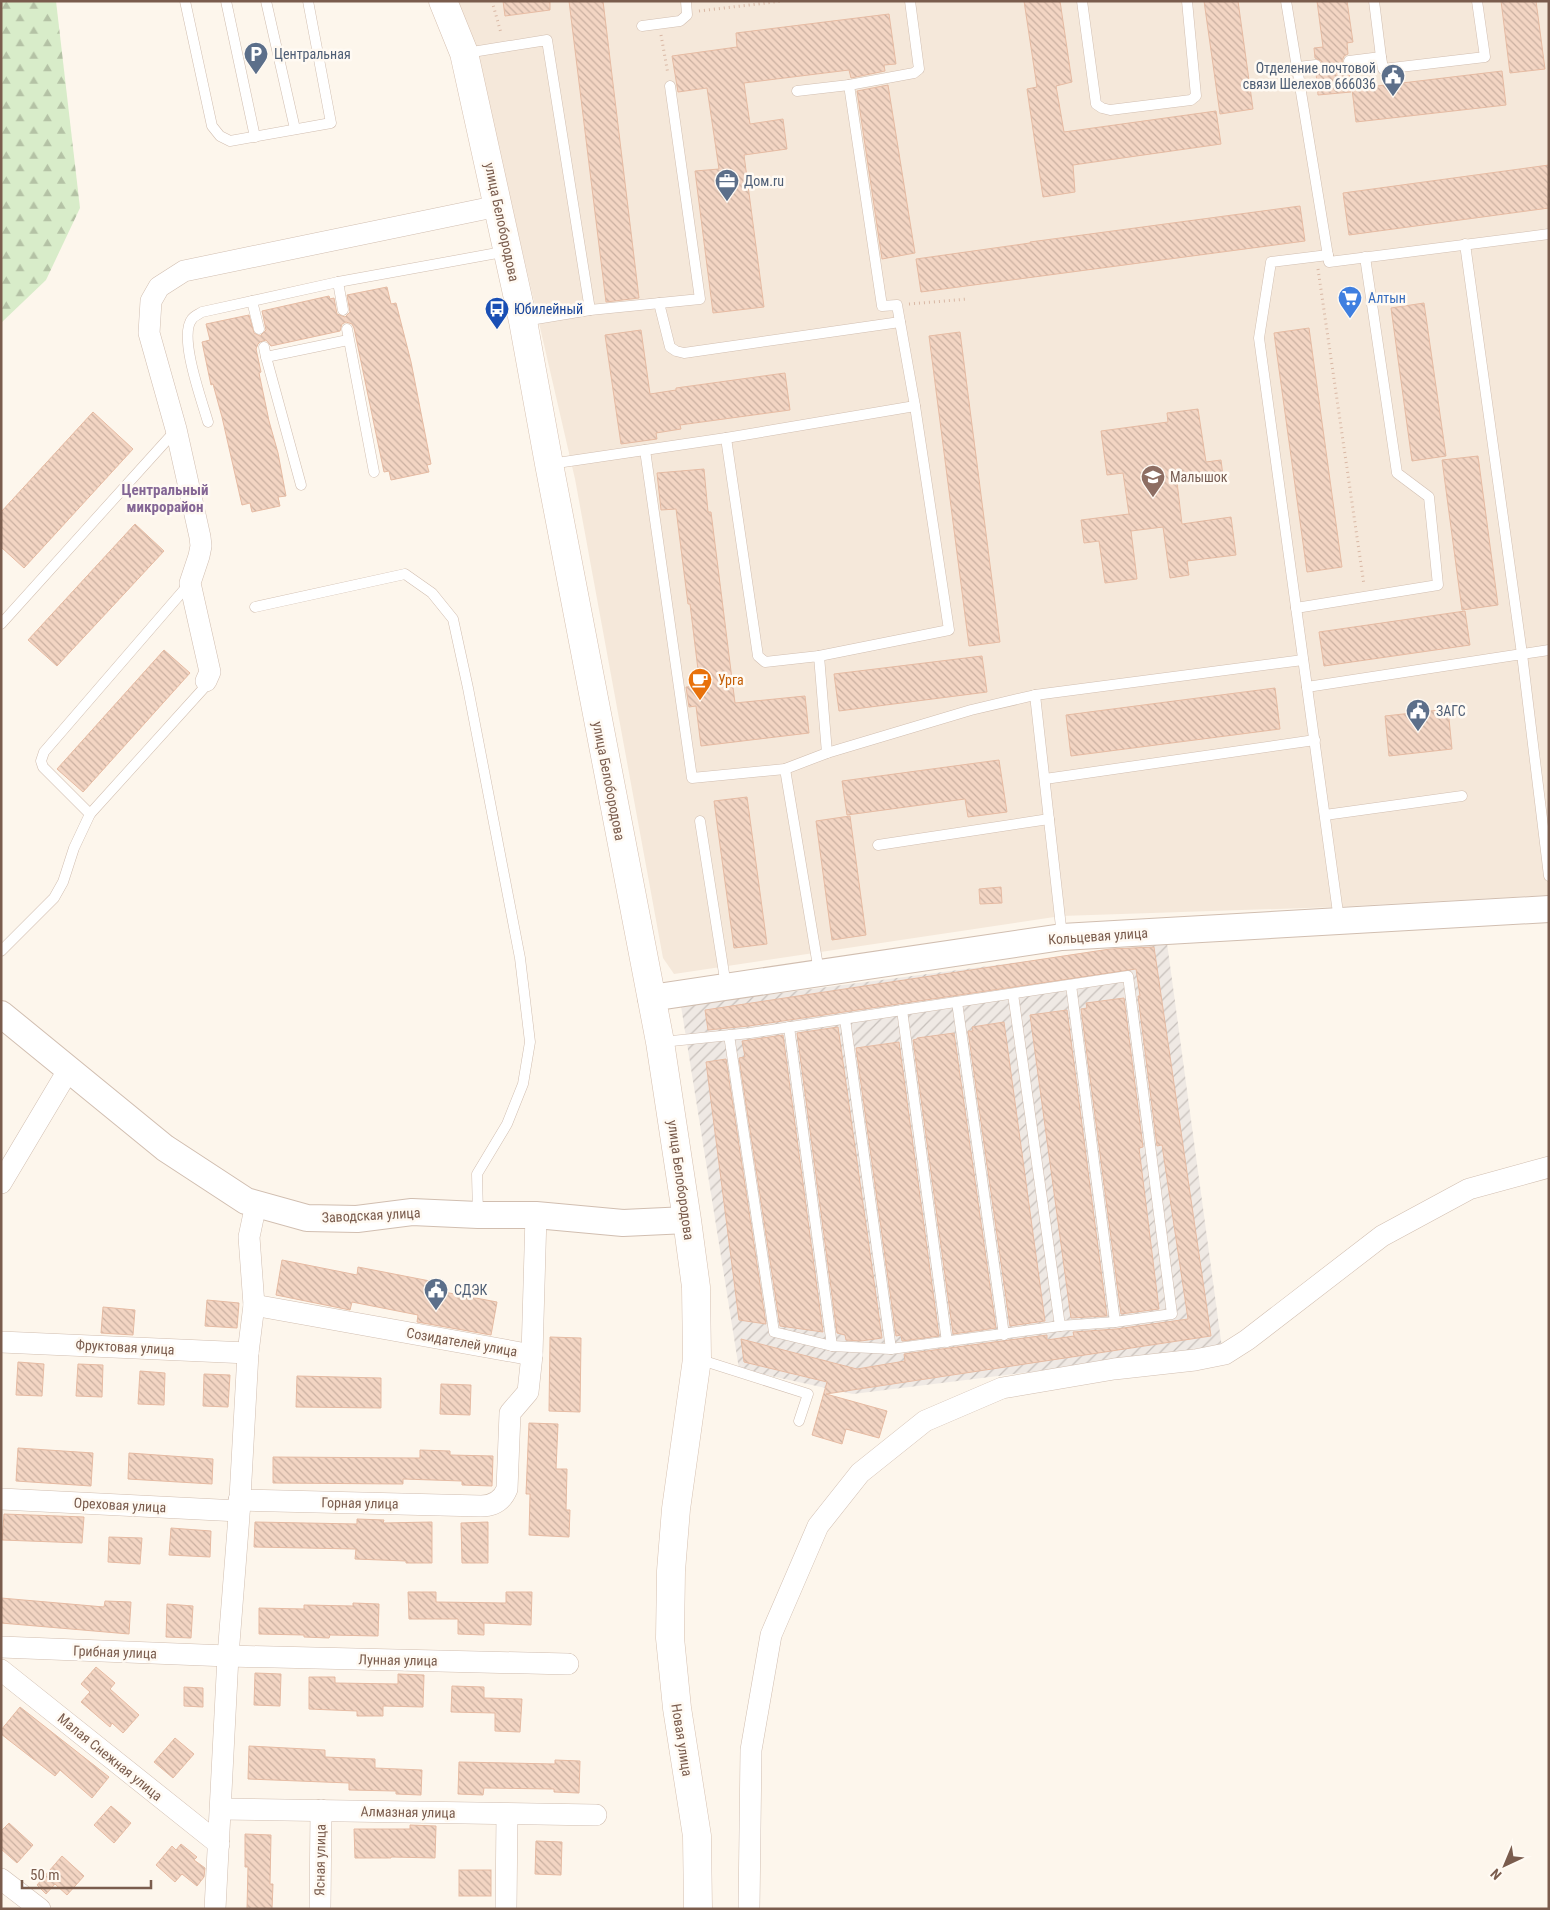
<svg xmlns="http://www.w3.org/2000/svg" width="1550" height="1910" font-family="'Roboto Condensed',sans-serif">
	<defs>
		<pattern id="industrial-furrows" width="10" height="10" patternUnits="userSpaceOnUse" patternTransform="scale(1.25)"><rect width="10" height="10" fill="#efe9e4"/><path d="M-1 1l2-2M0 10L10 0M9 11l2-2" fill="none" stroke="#c7c0bb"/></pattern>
		<pattern id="forest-firs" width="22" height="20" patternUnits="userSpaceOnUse" patternTransform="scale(1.25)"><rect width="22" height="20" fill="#d8ecc9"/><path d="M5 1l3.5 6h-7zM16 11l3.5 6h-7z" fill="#b4c2a5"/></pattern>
		<pattern id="building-back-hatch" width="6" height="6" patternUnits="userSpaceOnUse" patternTransform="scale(1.25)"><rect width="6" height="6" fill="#f3d5c3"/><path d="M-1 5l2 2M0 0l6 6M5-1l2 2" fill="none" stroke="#cab0a1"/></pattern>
	</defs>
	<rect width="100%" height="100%" fill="#fdf6ec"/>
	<polygon fill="#f5e8da" points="455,1 1549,1 1549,895 1335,907 1061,916 674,974 663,958 575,479 494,128"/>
	<polygon fill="url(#industrial-furrows)" points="1167,943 1222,1348 853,1394 739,1369 681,1006"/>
	<polygon fill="url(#forest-firs)" points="1,1 56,1 80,208 46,280 1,323"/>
	<g fill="url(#building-back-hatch)" stroke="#e6bba3">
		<polygon points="503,1 550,1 550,10 505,16"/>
		<polygon points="569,1 603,1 639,298 606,302"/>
		<polygon points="1024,1 1060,1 1072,82 1056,86 1064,132 1216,111 1221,144 1073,165 1075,192 1043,197 1027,89 1037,87"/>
		<polygon points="1204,1 1238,1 1253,109 1220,114"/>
		<polygon points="1317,1 1347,1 1353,42 1347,43 1348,54 1344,56 1342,61 1344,66 1349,68 1351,92 1318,95 1316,72 1320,70 1323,65 1321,61 1315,58 1314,48 1323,47"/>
		<polygon points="1501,1 1536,1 1545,69 1510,73"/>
		<polygon points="889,14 896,64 884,65 885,71 851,78 849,70 744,83 750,124 783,119 787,149 744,155 764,307 713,313 695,171 719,169 707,88 678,92 672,56 737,47 736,33"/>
		<polygon points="1502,71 1506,105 1356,122 1352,89"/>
		<polygon points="888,85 915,253 882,259 857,91"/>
		<polygon points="1549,165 1549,208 1349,235 1343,193"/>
		<polygon points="1300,206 1305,241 921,292 916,259 1030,243 1030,242"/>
		<polygon points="387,287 391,304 396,303 411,362 431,464 427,465 429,472 391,480 389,471 384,472 354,328 352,324 346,322 342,324 340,331 271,346 266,340 260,342 258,344 256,349 261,372 259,373 269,421 278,453 286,496 278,497 280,506 252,512 250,503 242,505 222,417 213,384 211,385 202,342 210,340 206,324 249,315 254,333 260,336 266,330 262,311 329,296 330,299 334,298 337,314 345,317 350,312 347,295"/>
		<polygon points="1424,303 1446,456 1412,461 1391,308"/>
		<polygon points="1309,328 1342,567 1307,572 1274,333"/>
		<polygon points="641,330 650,394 676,390 676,388 785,373 790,410 680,425 681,429 656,433 657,439 621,444 605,335"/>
		<polygon points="960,332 1000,642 969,646 929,336"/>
		<polygon points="1198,409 1206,462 1221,460 1223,476 1177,482 1182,524 1231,517 1236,555 1187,561 1189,575 1170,578 1163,527 1131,531 1137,579 1105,583 1099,541 1084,543 1081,520 1129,514 1123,473 1107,475 1101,431 1168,422 1167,413"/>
		<polygon points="93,412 133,449 24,568 1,547 1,512"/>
		<polygon points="1478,456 1498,605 1462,610 1442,460"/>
		<polygon points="704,469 708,512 711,512 735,703 805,696 809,733 701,746 696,706 689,707 686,687 700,686 690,604 688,604 676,509 661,510 657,473"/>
		<polygon points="135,524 164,551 57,666 28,640"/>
		<polygon points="1465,611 1470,645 1324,666 1319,632"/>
		<polygon points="164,650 190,673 83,792 57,769"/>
		<polygon points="982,656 987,692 839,711 834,674"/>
		<polygon points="1275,688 1280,729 1071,756 1066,715"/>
		<polygon points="1448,709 1452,749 1389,756 1385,716"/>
		<polygon points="999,760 1007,812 968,817 965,799 847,815 842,781"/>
		<polygon points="747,797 767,944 734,948 714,801"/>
		<polygon points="850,816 866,935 832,940 816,821"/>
		<polygon points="1001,887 1002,903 980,904 979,889"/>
		<polygon points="1154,947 1211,1336 826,1394 887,1411 879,1438 846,1429 842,1444 812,1435 827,1382 744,1362 741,1339 857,1369 905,1361 904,1354 1047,1335 1047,1340 1074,1336 1073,1332 1116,1329 1188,1319 1162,1145 1157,1146 1138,996 1140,996 1136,969 749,1026 708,1030 705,1010 1110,949"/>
		<polygon points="1124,998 1143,1147 1139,1148 1159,1309 1121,1314 1081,1009 1087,1008 1086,1003"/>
		<polygon points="1067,1010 1107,1316 1071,1318 1030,1015"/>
		<polygon points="1004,1022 1045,1321 1010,1326 968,1031 973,1031 972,1027"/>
		<polygon points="838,1027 882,1338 861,1341 846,1340 845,1335 837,1333 797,1033"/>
		<polygon points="954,1033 996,1328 953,1334 913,1040 917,1039 917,1038"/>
		<polygon points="783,1035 823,1332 780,1326 739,1058 745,1057 742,1041"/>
		<polygon points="899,1042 939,1336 902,1341 901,1335 896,1336 856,1048"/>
		<polygon points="726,1059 766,1324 739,1320 706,1062"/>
		<polygon points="282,1260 357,1275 358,1267 430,1281 428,1289 497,1302 491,1335 417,1322 418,1315 352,1302 350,1310 276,1295"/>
		<polygon points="207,1300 239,1303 237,1328 205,1326"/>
		<polygon points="103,1307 135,1310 133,1335 101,1333"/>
		<polygon points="550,1337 581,1338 580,1412 549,1411"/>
		<polygon points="18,1362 44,1364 42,1396 16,1395"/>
		<polygon points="78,1364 103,1365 102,1397 76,1396"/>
		<polygon points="140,1371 165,1373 164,1405 138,1404"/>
		<polygon points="204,1374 230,1375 228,1407 203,1406"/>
		<polygon points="297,1376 381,1378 381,1408 296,1407"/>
		<polygon points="441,1384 471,1385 470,1415 440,1414"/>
		<polygon points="529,1423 558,1424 556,1469 567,1469 566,1510 570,1510 569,1537 529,1535 530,1494 526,1494"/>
		<polygon points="18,1448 93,1453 91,1486 16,1481"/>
		<polygon points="420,1450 450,1451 450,1455 493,1456 492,1486 462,1485 462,1481 403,1479 403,1484 273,1483 273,1457 420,1458"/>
		<polygon points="129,1453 213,1459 212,1484 128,1479"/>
		<polygon points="4,1514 84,1517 82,1543 2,1540"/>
		<polygon points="357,1519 384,1520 383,1523 432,1522 432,1563 406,1563 406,1561 355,1559 356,1549 254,1547 255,1522 357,1524"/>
		<polygon points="488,1522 488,1563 462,1563 461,1523"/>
		<polygon points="171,1528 211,1531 210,1557 169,1555"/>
		<polygon points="109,1537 142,1538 140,1564 108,1562"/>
		<polygon points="408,1592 436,1592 436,1602 506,1603 506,1592 532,1592 531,1625 484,1623 484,1635 458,1634 458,1619 409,1619"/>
		<polygon points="1,1598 104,1607 105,1601 131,1602 129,1634 1,1623"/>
		<polygon points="353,1603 379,1604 378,1636 330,1635 329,1638 304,1637 304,1635 259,1634 259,1608 304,1609 304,1605 353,1606"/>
		<polygon points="167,1604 193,1606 191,1638 166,1637"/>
		<polygon points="96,1667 115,1683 110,1689 139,1715 123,1733 112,1723 110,1727 81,1702 90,1692 81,1684"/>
		<polygon points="255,1673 281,1674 280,1706 254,1705"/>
		<polygon points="398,1674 424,1675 423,1707 383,1706 383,1716 357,1716 357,1711 309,1709 309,1677 335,1677 335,1683 398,1684"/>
		<polygon points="452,1686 484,1687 484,1698 522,1699 520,1732 495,1731 495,1713 451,1712"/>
		<polygon points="184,1687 203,1688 203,1707 184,1706"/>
		<polygon points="20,1707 109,1777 92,1798 60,1770 55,1776 1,1734 1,1730"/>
		<polygon points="175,1738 194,1754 173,1778 154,1762"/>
		<polygon points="249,1746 325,1750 325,1757 375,1759 375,1768 422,1770 421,1795 396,1794 396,1791 349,1790 349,1783 248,1779"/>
		<polygon points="555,1760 580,1761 579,1793 554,1792 554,1789 484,1788 483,1795 458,1794 459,1762 555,1764"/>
		<polygon points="111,1806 131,1823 114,1843 94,1825"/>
		<polygon points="9,1823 33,1845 17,1863 1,1849 1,1831"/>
		<polygon points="410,1825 436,1826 435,1858 391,1857 391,1858 355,1858 354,1829 410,1829"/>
		<polygon points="245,1834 271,1835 270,1884 273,1884 272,1909 247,1909 248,1867 245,1867"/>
		<polygon points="536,1841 562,1842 561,1875 535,1874"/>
		<polygon points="181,1844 197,1857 194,1860 205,1868 204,1877 197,1886 182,1874 175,1882 156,1865 172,1846 176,1850"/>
		<polygon points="62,1856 84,1876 67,1895 55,1884 46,1894 37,1885"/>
		<rect x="459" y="1870" width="32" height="26"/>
	</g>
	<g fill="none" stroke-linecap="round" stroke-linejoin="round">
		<defs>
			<g id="service">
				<polyline points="185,1 212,126 220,136 230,141 331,123 308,1"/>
				<polyline points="226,1 255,137"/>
				<polyline points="266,1 295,129"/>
				<polyline points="1082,1 1096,104 1102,108 1110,110 1191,100 1196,96 1187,1"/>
				<polyline points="1286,1 1329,262 1549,234"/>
				<polyline points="642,26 680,21 687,15 686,1"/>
				<polyline points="466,53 547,40 590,310 524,321"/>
				<polyline points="1381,57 1383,69 1485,57 1477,1"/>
				<polyline points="1349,61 1381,57 1374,1"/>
				<polyline points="1298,67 1316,65"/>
				<polyline points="797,91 849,85"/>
				<polyline points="1465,244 1522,654 1549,650"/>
				<polyline points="1328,255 1271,262 1259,338 1339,920"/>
				<polyline points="338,282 343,310"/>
				<polyline points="252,301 259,329"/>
				<polyline points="659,303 670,347 676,351 684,353 900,322"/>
				<polyline points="590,310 700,299 670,86"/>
				<polyline points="347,329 374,472"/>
				<polyline points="264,347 266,357 348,340"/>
				<polyline points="266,357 301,485"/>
				<path d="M 208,422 C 202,401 178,336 192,319 C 194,316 199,314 202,312 L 338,282 L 508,251"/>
				<polyline points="726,438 758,656 765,662 819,656 827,753"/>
				<polyline points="645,450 692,778 785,769 827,753 971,710 1035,695"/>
				<polyline points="550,464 726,438 915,406 897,305 882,306 849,85 914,73 919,69 910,1"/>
				<polyline points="255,607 405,574 432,593 453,619 468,688 520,958 530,1042 523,1084 507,1124 477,1174 478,1214"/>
				<polyline points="1296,608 1438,585 1429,497 1397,473 1365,257"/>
				<polyline points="1,624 176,430"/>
				<polyline points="819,656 949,630 915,406"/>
				<polyline points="1307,687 1522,654 1549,876"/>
				<polyline points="785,769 819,972"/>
				<polyline points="1045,779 1315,740"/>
				<polyline points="90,814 43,767 41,761 44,752 189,584"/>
				<polyline points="1325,815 1462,796"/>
				<polyline points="700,821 726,986"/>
				<polyline points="878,845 1049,819"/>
				<polyline points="1062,936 1035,695 1303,660"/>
				<polyline points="1,951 54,898 63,882 74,848 90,814 203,689 206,681"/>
				<polyline points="1071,985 1115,1322"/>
				<polyline points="1013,994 1060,1326"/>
				<polyline points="957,1002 1004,1335"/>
				<polyline points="902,1010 947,1342"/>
				<polyline points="845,1019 891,1349"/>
				<polyline points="789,1027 832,1346"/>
				<polyline points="662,1042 750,1033 1128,976 1172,1314 1115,1322 1060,1326 891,1349 832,1346 774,1332 729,1035"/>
				<polyline points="698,1359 808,1394 799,1421"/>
			</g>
			<g id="minor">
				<polyline points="206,681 210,672 190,583 199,556 201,546 200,537 176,429 149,333 151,301 159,287 184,271 498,206"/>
				<polyline points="1,1183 69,1069"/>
				<polyline points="254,1305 532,1355"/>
				<polyline points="1,1342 248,1353"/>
				<polyline points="1,1499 239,1511"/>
				<path d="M 239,1500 L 481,1506 C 493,1506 502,1501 507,1489 L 510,1413 L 528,1392 L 532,1355 L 536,1215"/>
				<polyline points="1,1647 228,1656 568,1664"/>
				<polyline points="1,1670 219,1844"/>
				<polyline points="221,1809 596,1815"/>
				<polyline points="1,1879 40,1909"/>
				<polyline points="215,1909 228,1656 239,1516 248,1353 254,1305 249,1237 256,1204"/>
				<polyline points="320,1909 321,1810"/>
				<polyline points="506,1909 507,1814"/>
				<polyline points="749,1909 751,1750 771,1635 818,1526 860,1473 925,1421 1002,1388 1114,1369 1195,1360 1225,1354 1247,1340 1382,1236 1469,1189 1549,1167"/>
			</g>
			<g id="tertiary">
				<polyline points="651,998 1062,937 1549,909"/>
				<polyline points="1,1014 165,1148 246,1201 307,1218 357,1219 412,1212 478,1215 536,1215 623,1223 687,1220"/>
			</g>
			<polyline id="secondary" points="443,1 464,53 523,321 549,464 660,1042 687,1220 696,1287 697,1359 676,1509 671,1571 670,1638 677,1708 697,1836 698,1909"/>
		</defs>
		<use href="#service" stroke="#d1beb0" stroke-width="11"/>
		<use href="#minor" stroke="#d1beb0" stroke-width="22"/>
		<use href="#tertiary" stroke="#d1beb0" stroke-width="28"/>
		<use href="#secondary" stroke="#d6c0b0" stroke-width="29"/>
		<g stroke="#d9b8a5" stroke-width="3" stroke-dasharray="1 4" stroke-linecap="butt">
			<polyline points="492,1 501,33 502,33"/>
			<polyline points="699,11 783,1"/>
			<polyline points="661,35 668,74"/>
			<polyline points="1318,269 1364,585"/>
			<polyline points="909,304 968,299"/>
		</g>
		<use href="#service" stroke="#fff" stroke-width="10"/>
		<use href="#minor" stroke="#fff" stroke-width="21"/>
		<use href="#tertiary" stroke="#fff" stroke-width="26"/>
		<use href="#secondary" stroke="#fff" stroke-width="28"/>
	</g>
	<defs>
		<symbol id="parking-pin" viewBox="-11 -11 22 30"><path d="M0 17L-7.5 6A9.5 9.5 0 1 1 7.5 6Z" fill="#5c6f8a" stroke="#fffaf3"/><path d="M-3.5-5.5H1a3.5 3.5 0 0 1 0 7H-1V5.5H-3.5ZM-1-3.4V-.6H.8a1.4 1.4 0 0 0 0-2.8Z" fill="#fff"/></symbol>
		<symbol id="civic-pin" viewBox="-11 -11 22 30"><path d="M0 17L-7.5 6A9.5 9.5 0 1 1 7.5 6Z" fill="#5c6f8a" stroke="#fffaf3"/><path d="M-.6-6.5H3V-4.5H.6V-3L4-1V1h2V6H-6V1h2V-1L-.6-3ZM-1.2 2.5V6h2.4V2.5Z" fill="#fff"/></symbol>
		<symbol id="office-pin" viewBox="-11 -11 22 30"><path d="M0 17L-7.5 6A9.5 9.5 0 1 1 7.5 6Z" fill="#5c6f8a" stroke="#fffaf3"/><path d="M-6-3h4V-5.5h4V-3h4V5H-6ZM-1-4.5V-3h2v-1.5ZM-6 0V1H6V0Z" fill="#fff"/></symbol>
		<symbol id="supermarket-pin" viewBox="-11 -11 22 30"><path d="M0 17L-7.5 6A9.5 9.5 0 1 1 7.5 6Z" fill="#3f7fe0" stroke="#fffaf3"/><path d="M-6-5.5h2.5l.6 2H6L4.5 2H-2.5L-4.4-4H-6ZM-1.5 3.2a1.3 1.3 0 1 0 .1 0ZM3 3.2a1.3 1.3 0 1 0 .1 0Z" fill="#fff"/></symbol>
		<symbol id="bus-pin" viewBox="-11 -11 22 30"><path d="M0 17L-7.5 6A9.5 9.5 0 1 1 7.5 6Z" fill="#1a4fb4" stroke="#fffaf3"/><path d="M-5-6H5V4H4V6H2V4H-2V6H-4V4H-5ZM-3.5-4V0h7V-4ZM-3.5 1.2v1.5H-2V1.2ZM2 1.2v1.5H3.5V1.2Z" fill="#fff"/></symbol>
		<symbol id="school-pin" viewBox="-11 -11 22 30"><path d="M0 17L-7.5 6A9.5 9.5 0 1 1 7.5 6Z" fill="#8d6e63" stroke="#fffaf3"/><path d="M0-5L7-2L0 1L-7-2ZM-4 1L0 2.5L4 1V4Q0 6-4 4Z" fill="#fff"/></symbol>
		<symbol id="cafe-pin" viewBox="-11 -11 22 30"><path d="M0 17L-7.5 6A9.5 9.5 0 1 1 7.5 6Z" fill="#e8710a" stroke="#fffaf3"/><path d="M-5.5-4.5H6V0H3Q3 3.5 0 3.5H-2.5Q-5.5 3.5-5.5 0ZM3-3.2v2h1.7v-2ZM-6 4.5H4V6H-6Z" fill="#fff"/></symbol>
	</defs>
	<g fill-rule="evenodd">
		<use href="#parking-pin" x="242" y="40" width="28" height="38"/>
		<use href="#civic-pin" x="1379" y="62" width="28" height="38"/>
		<use href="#office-pin" x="713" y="167" width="28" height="38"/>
		<use href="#supermarket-pin" x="1336" y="284" width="28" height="38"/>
		<use href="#bus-pin" x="483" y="295" width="28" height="38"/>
		<use href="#school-pin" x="1139" y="463" width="28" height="38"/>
		<use href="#cafe-pin" x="686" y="666" width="28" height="38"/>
		<use href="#civic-pin" x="1404" y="697" width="28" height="38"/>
		<use href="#civic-pin" x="422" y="1276" width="28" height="38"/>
	</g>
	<g text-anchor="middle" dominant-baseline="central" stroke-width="5" stroke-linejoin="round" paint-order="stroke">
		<g font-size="14" fill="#4e5e75" stroke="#fffaf3" text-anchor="start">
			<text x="274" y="54">Центральная</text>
			<text x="1376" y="68" text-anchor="end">Отделение почтовой<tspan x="1376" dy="16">связи Шелехов 666036</tspan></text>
			<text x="744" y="181">Дом.ru</text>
			<text x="1436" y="711">ЗАГС</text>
			<text x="454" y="1290">СДЭК</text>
		</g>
		<g font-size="14" fill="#7a5c4d" stroke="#fffaf3">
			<text transform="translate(502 222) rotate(78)">улица Белобородова</text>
			<text transform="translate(609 781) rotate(79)">улица Белобородова</text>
			<text transform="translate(1098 936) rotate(-4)">Кольцевая улица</text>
			<text transform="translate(681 1180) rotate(82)">улица Белобородова</text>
			<text transform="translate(371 1215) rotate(-3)">Заводская улица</text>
			<text transform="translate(462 1342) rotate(10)">Созидателей улица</text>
			<text transform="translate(125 1347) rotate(3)">Фруктовая улица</text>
			<text transform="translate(360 1503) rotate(1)">Горная улица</text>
			<text transform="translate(120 1505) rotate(3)">Ореховая улица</text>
			<text transform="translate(115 1652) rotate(2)">Грибная улица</text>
			<text transform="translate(398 1660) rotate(1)">Лунная улица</text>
			<text transform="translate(682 1740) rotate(81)">Новая улица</text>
			<text transform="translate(110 1757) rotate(39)">Малая Снежная улица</text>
			<text transform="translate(408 1812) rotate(1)">Алмазная улица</text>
			<text transform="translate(320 1860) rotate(-89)">Ясная улица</text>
		</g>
		<g font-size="14" fill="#366cbe" stroke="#fffaf3" text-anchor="start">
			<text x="1368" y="298">Алтын</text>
		</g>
		<g font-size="14" fill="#164399" stroke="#fffaf3" text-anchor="start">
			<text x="514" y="309">Юбилейный</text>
		</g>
		<g font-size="14" fill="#785e54" stroke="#fffaf3" text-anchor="start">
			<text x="1170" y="477">Малышок</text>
		</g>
		<g font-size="14" fill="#c56008" stroke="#fffaf3" text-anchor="start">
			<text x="718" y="680">Урга</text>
		</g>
		<g font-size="15" font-weight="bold" fill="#846695" stroke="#fffaf3">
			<text x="165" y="490">Центральный<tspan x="165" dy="17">микрорайон</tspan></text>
		</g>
	</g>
	<rect width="1550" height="1910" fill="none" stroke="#7a5c4d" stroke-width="5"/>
	<g transform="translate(1505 1865) rotate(224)" stroke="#fffaf3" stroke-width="4" paint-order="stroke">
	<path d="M0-4L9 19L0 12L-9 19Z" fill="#7a5c4d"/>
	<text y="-8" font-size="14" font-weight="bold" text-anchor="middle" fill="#7a5c4d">N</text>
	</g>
	<path d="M22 1880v8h129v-8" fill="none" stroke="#7a5c4d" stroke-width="2.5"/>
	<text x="30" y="1880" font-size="15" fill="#7a5c4d" stroke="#fffaf3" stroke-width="4" paint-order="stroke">50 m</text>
</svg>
